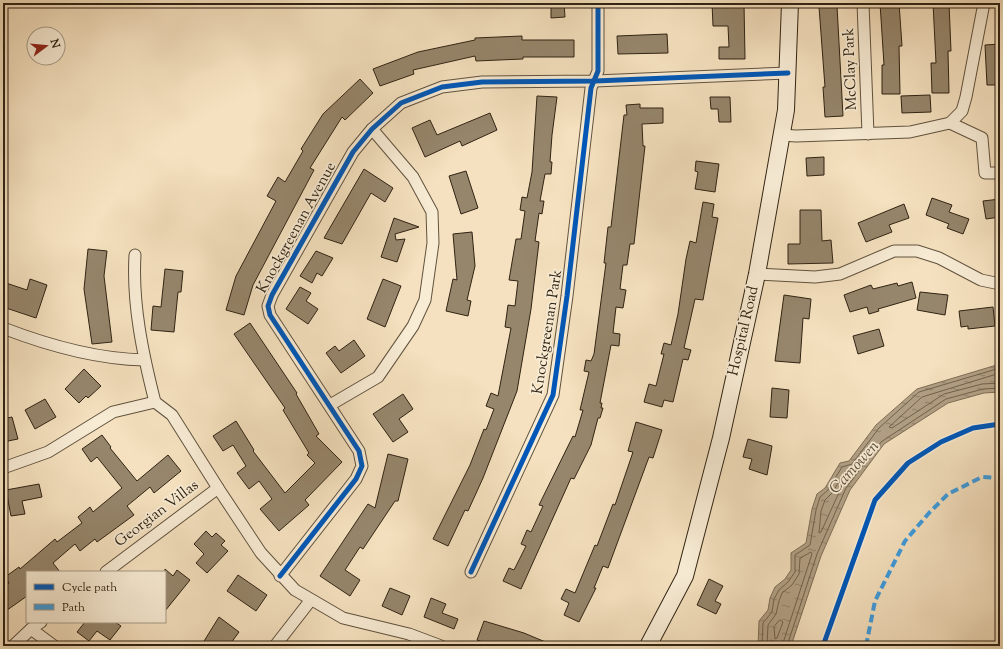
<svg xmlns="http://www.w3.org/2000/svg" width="1003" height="649" font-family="'Sorts Mill Goudy',serif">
	<defs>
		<pattern id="water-ripples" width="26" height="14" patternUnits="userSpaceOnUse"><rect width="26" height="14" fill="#b2a085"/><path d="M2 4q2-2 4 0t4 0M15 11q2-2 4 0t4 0" fill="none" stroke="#91826c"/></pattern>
	</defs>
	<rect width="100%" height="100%" fill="#f5e1bf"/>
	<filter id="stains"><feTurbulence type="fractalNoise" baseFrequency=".005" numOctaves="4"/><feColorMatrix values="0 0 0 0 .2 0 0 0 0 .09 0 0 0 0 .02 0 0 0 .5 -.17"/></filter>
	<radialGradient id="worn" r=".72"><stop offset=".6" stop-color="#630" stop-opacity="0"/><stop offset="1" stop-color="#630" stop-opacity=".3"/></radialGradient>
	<polygon fill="url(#water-ripples)" stroke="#7e6e57" points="1000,364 1000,392 984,393 948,403 884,444 850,490 821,556 791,646 758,646 759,621 768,610 770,598 775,587 785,579 791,570 791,553 806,543 812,509 817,494 825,488 840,463 849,461 876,425 917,389"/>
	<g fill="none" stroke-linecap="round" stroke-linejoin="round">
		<g stroke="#71624c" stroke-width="1">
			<polyline points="1000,373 922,397 889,427 892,428 944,394 982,384 1000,383"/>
			<polygon points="850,471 851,473 842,486 821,532 819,533 821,511 825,500 832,493 845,472"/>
			<polygon points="780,620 783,622 777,638 775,639 774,627"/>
			<polyline points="762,646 763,623 772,612 774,599 779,590 788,582 795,572 795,555 810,545 816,510 820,497 828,490 842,467 852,464 879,428 919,392 1000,368"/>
			<polyline points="767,646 768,625 776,614 779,601 782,593 792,585 799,574 800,558 811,552 812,554 782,646"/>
			<polyline points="787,646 817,554 846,488 881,442 946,399 983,389 1000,388"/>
		</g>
	</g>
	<g fill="#96866c" stroke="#302313">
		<polygon points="551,3 564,3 565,17 551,18"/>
		<polygon points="712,3 744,3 745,59 719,59 719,47 729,47 728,26 713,26"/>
		<polygon points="880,3 899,3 902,46 899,46 900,94 882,94 882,65 884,65"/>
		<polygon points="933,3 949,3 951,51 948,51 949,93 932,93 931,63 936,63"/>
		<polygon points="837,6 843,116 825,117 823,87 825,87 819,7"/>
		<polygon points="667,34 668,53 618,54 617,36"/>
		<polygon points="522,36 522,40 574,40 574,57 523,57 523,59 476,61 475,56 413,70 414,74 380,86 373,69 418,52 475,40 475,38"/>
		<polygon points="1000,44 1000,85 987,85 985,45"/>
		<polygon points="360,79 373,93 345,120 342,117 310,168 314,170 253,285 244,315 226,310 236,276 276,201 267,196 278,177 285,182 303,151 301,149 323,114"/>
		<polygon points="930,95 931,112 902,113 901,96"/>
		<polygon points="537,96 557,97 552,135 550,162 552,162 551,174 545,174 540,201 544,201 542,214 539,213 535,241 539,242 531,309 517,391 483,478 468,511 465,510 448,546 433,539 470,465 484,429 486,430 494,409 486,406 491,393 498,396 511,328 505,327 508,305 515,306 518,281 509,280 516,239 521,239 525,211 520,210 522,197 527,198 532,172"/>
		<polygon points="710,97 730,97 731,122 719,122 718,109 711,109"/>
		<polygon points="640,104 640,108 663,108 663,123 642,124 643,146 645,146 634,244 630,244 627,265 623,265 620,289 626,290 623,308 616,307 613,333 620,334 619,346 611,345 600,403 602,403 601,408 603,408 600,418 598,418 591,445 574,479 571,478 521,589 503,581 509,568 514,570 526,546 521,544 527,530 531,532 543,506 539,505 573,436 575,437 583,410 580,410 589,372 584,371 586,360 591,361 594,354 606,263 604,263 608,227 611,227 624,115 627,115 626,105"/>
		<polygon points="490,113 497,130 462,146 460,141 425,157 412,128 430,120 437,135"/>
		<polygon points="824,157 824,175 807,176 806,158"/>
		<polygon points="696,161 719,164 715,192 695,189 698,172 695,171"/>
		<polygon points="364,169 393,188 385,202 371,193 342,244 324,238"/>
		<polygon points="466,171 478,208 461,214 449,176"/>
		<polygon points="932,198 952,205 949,212 969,219 963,234 947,228 949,224 926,215"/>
		<polygon points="1000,199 1000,217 986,219 983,201"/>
		<polygon points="703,202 714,204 712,217 718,218 703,300 695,299 684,348 691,350 688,360 683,359 673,402 664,400 662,407 644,402 649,384 656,386 664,354 661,354 664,343 671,345 678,314 686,259 690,241 696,243"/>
		<polygon points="904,204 909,218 889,225 892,232 866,242 858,223"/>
		<polygon points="800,210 821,210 822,241 831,240 833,263 788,264 788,244 800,244"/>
		<polygon points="394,218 419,227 395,234 396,240 405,239 397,262 381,257"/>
		<polygon points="472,232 475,266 467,300 471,301 468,316 446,311 453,279 457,280 453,234"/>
		<polygon points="88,249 107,251 104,276 112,342 92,344 84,289"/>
		<polygon points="316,251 333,258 322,276 317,273 312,283 300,276"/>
		<polygon points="165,269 183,271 181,292 178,292 174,332 151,330 153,306 161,307"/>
		<polygon points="30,279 47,285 36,318 3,307 3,293 6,283 27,290"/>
		<polygon points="383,279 401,286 385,327 367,319"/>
		<polygon points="912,282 916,298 878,309 879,311 869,314 867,307 850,312 844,295 871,285 873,289 897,283 898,286"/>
		<polygon points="300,287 311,293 306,301 318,309 308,324 286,309"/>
		<polygon points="920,292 948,295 945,315 917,310"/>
		<polygon points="784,295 811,299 809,319 803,318 800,363 775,361"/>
		<polygon points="993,307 995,326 968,329 968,326 961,327 959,311"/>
		<polygon points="250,323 297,393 296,394 319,434 316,436 342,462 305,500 309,505 279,531 260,509 272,499 259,481 249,489 237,473 246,466 233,445 223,451 213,436 236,421 254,450 253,451 285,493 315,463 307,455 309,453 283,410 285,408 234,334"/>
		<polygon points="879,329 884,346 858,354 853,336"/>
		<polygon points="354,340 365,356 341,373 326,353 335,346 339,351"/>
		<polygon points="84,369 101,386 88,398 86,396 79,403 65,389"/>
		<polygon points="772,388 789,390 787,418 770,417"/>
		<polygon points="403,394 413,409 399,419 408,432 393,442 373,414"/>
		<polygon points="45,399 56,417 35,429 25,410"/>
		<polygon points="12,417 18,439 3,442 3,419"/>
		<polygon points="636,422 662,430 653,458 649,457 608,568 603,566 594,588 596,588 579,622 564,615 569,603 561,599 566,589 575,593 595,545 597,546 613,504 615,505 633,452 628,451"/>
		<polygon points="102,435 111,447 110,448 137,481 168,455 181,471 154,493 150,487 127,506 134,515 97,542 95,539 80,551 75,544 53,563 60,572 27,572 27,596 3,613 3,588 9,583 5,577 19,567 20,569 55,539 57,542 82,523 78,517 90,507 93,512 122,488 97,457 91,462 82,449"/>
		<polygon points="748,439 772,446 767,475 749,469 752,459 743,457"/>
		<polygon points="388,454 408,459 398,501 395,501 363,549 360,547 345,570 360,580 350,596 320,576 368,504 375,508"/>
		<polygon points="39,484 42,497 22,501 25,514 11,516 6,490"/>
		<polygon points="206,531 212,537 216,533 225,541 221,545 228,551 207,573 196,563 204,554 194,544"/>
		<polygon points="165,569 173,576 177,570 190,580 165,611"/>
		<polygon points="238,575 267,595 256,611 227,591"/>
		<polygon points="709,579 723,586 715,601 721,604 716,614 697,605"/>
		<polygon points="390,588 410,596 402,615 382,606"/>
		<polygon points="431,598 446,604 442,613 458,619 454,629 424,617"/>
		<polygon points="219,617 239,632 231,643 228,641 224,646 201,646"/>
		<polygon points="484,621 524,633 555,646 494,646 477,640"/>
		<polygon points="85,622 115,622 121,626 110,640 97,631 89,641 77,632"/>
	</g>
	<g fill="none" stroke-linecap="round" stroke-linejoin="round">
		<defs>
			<g id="minor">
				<polyline points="863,3 868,134"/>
				<polyline points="950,123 982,138 985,173 1000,173"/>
				<polyline points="782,135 796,136 910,132 950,123 962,111 966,97 984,3"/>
				<path d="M 135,255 C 132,304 143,355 155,402 L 172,415 L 218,488"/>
				<polyline points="757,274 815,277 840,274 894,251 917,251 939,258 981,280 1000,284"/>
				<path d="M 3,328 C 47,345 97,359 144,360"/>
				<polyline points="330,405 378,377 413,326 425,300 433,243 432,212 413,177 372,129"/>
				<polyline points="3,468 48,452 113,412 155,402"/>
				<polyline points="106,572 218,488 261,553 295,590 343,618 409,634 441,646"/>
				<polyline points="471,572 553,395 567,296 591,88 598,71 598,3"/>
				<polyline points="280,576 356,479 362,466 359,451 270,315 268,306 272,295 353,152 372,129 401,103 442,87 482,82 595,81 788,73"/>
				<polyline points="41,622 31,629 54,646"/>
				<polyline points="13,646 31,629"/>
				<polyline points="275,646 310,601"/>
			</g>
			<polyline id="secondary" points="648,646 685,576 721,438 757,274 786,110 790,3"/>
		</defs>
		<use href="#minor" stroke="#61523e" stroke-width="13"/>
		<use href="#secondary" stroke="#302313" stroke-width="18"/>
		<use href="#minor" stroke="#f8ecd5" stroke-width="11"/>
		<use href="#secondary" stroke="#f8ecd5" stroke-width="16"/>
		<polyline stroke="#3e9cde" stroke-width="4" stroke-dasharray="8 4" stroke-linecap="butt" points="866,646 875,601 905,541 929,513 948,494 982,477 1000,478"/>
		<defs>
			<g id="cycleway">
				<polyline points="471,572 553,395 567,296 591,88 598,71 598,3"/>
				<polyline points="280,576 356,479 362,466 359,451 270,315 268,306 272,295 353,152 372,129 401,103 442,87 482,82 595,81 788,73"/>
				<polyline points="823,646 875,500 908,463 941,442 973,428 1000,424"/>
			</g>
		</defs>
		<use href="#cycleway" stroke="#f8ecd5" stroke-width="8"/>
		<use href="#cycleway" stroke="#0057b8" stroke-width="5"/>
	</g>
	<g text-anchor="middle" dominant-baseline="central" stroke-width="3.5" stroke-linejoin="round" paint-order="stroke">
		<g font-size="15" fill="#302313" stroke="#f8ecd5">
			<text transform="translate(851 69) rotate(-92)">McClay Park</text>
			<text transform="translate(297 228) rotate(-61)">Knockgreenan Avenue</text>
			<text transform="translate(744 331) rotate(-77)">Hospital Road</text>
			<text transform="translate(548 332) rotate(-81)">Knockgreenan Park</text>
			<text transform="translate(157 514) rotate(-37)">Georgian Villas</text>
		</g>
		<g font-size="16" font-style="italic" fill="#5e4f3b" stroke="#f8ecd5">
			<text transform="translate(855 468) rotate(-48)">Camowen</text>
		</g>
	</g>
	<rect width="1003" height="649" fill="none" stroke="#f5e1bf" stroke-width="16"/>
	<rect x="4" y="4" width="995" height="641" fill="none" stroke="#302313" stroke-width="2"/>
	<rect x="8" y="8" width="987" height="633" fill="none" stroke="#302313"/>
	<rect x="26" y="571" width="140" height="52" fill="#f8ecd5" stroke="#a89c87"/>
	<rect x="34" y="584" width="20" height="6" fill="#0057b8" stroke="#a89c87"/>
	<text x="62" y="591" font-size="12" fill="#302313">Cycle path</text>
	<rect x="34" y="604" width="20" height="6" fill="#3e9cde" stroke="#a89c87"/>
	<text x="62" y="611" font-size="12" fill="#302313">Path</text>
	<g transform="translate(46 46) rotate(74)"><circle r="19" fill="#f8ecd5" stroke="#a89c87"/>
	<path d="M0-3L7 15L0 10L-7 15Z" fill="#8f2418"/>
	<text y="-6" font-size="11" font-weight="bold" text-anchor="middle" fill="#302313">N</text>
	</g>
	<rect width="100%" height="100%" filter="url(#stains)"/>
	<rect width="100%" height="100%" fill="url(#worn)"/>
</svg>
